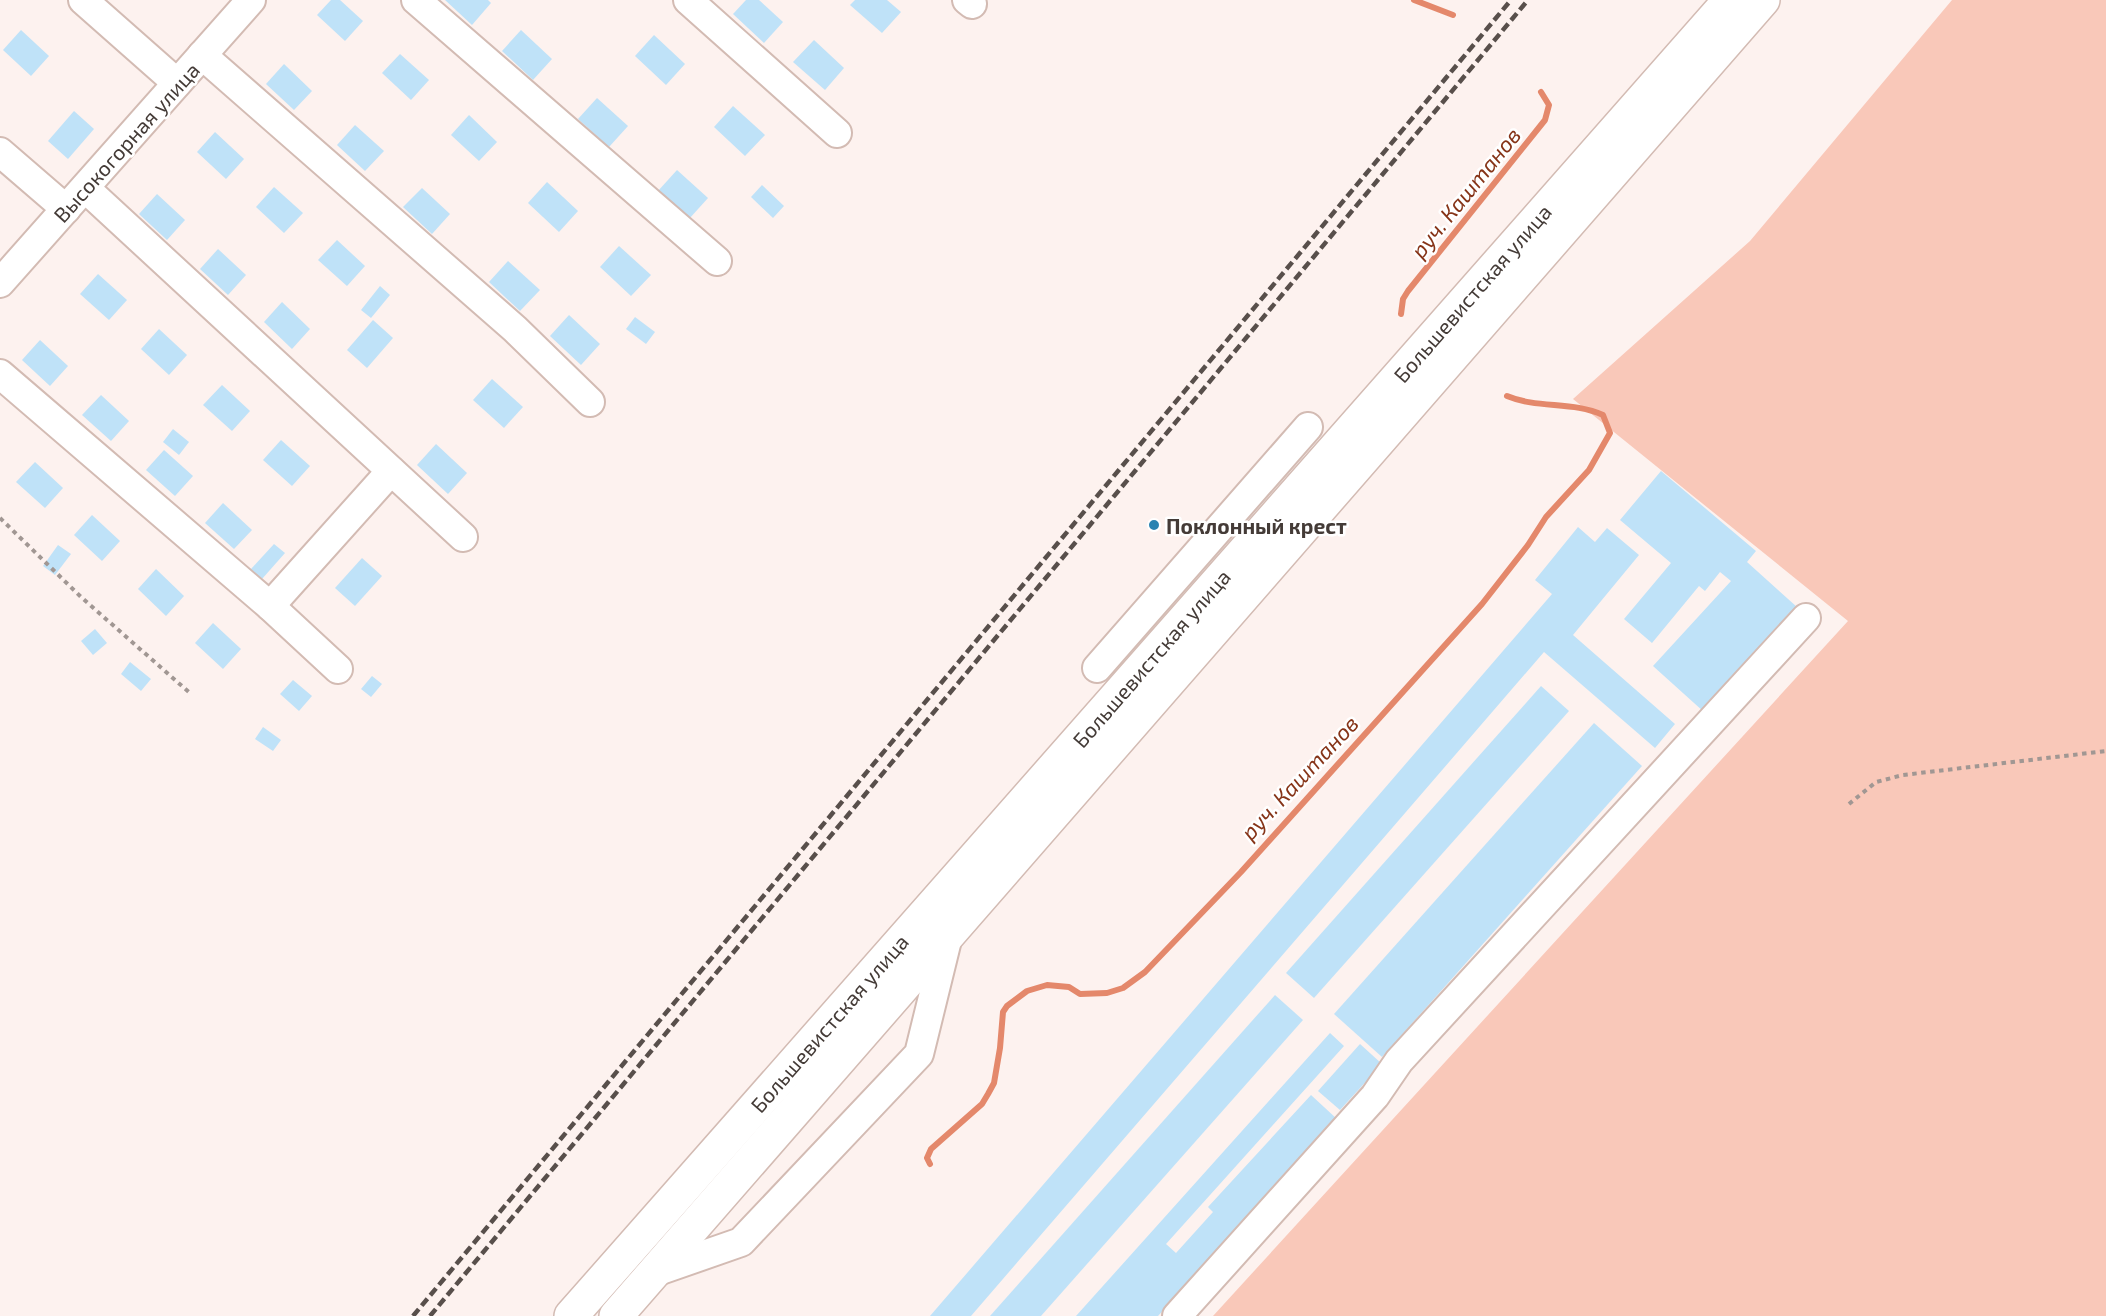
<svg xmlns="http://www.w3.org/2000/svg" width="2106" height="1316" font-family="'Exo 2',sans-serif">
	<rect width="100%" height="100%" fill="#fdf2ef"/>
	<polygon fill="#f9c8b9" points="1952,0 2106,0 2106,1316 1213,1316 1848,621 1573,399 1750,241"/>
	<g fill="none" stroke-linecap="round" stroke-linejoin="round">
		<g stroke="#e4886b" stroke-width="6">
			<polyline points="1414,0 1453,15"/>
			<polyline points="1401,314 1403,299 1408,291 1545,120 1549,105 1541,92"/>
			<path d="M 930,1164 L 927,1158 L 931,1149 L 982,1104 L 988,1094 L 994,1083 L 1000,1048 L 1003,1012 L 1007,1006 L 1027,991 L 1047,985 L 1069,987 L 1080,994 L 1107,993 L 1123,988 L 1145,972 L 1241,872 L 1482,604 L 1528,545 L 1546,517 L 1589,470 L 1610,433 L 1603,415 C 1573,401 1538,409 1507,396"/>
		</g>
	</g>
	<g fill="#bfe2f8">
		<polygon points="331,0 340,0 363,21 345,41 317,15"/>
		<polygon points="445,0 488,0 491,3 472,25"/>
		<polygon points="746,0 759,0 783,22 764,43 733,14"/>
		<polygon points="855,0 887,0 901,12 882,33 850,5"/>
		<polygon points="21,30 49,56 31,76 3,50"/>
		<polygon points="521,30 552,59 533,80 502,51"/>
		<polygon points="654,35 685,64 666,85 635,56"/>
		<polygon points="814,40 844,68 825,90 793,62"/>
		<polygon points="400,54 429,80 411,100 382,73"/>
		<polygon points="284,64 312,91 294,110 266,84"/>
		<polygon points="597,98 628,126 609,147 578,119"/>
		<polygon points="733,106 765,135 745,156 714,127"/>
		<polygon points="74,111 94,129 68,159 48,141"/>
		<polygon points="469,115 497,142 479,161 451,135"/>
		<polygon points="355,125 384,151 365,171 337,145"/>
		<polygon points="215,132 244,159 226,179 197,152"/>
		<polygon points="677,170 708,198 689,219 658,191"/>
		<polygon points="547,182 578,211 559,232 528,203"/>
		<polygon points="762,185 784,206 773,218 751,197"/>
		<polygon points="274,187 303,213 284,233 256,207"/>
		<polygon points="422,188 450,214 432,234 403,207"/>
		<polygon points="157,194 185,220 167,240 139,214"/>
		<polygon points="337,240 365,266 347,286 318,260"/>
		<polygon points="619,246 651,275 631,296 600,267"/>
		<polygon points="218,249 246,275 228,295 200,269"/>
		<polygon points="508,261 540,290 520,311 489,282"/>
		<polygon points="98,274 127,300 109,320 80,294"/>
		<polygon points="380,286 390,295 371,318 361,310"/>
		<polygon points="282,302 310,329 292,349 264,322"/>
		<polygon points="569,315 600,344 581,365 550,336"/>
		<polygon points="635,317 655,332 646,344 626,329"/>
		<polygon points="373,320 393,338 367,368 347,350"/>
		<polygon points="159,329 187,355 169,375 141,349"/>
		<polygon points="40,340 68,366 50,386 22,360"/>
		<polygon points="492,379 523,407 504,428 473,400"/>
		<polygon points="222,385 250,411 232,431 203,405"/>
		<polygon points="101,395 129,421 111,441 82,415"/>
		<polygon points="173,429 189,442 179,455 163,442"/>
		<polygon points="281,440 310,466 292,486 263,460"/>
		<polygon points="436,444 467,473 448,494 417,465"/>
		<polygon points="164,450 193,476 175,496 146,470"/>
		<polygon points="35,462 63,488 45,508 16,482"/>
		<polygon points="1661,471 1756,551 1747,562 1797,607 1704,712 1653,666 1731,581 1720,572 1705,591 1699,586 1652,643 1624,619 1671,563 1620,520"/>
		<polygon points="223,503 252,530 234,549 205,523"/>
		<polygon points="92,515 120,541 102,561 74,535"/>
		<polygon points="1578,527 1595,542 1607,528 1639,555 1573,635 1675,724 1655,748 1544,652 971,1316 930,1316 1552,594 1535,580"/>
		<polygon points="274,544 285,553 262,579 251,569"/>
		<polygon points="58,545 71,554 55,575 43,566"/>
		<polygon points="362,558 382,576 355,606 335,588"/>
		<polygon points="156,569 184,596 166,616 138,589"/>
		<polygon points="213,623 241,649 223,669 195,643"/>
		<polygon points="95,629 107,643 93,655 81,641"/>
		<polygon points="130,662 151,679 141,691 121,674"/>
		<polygon points="372,676 382,684 371,697 361,689"/>
		<polygon points="293,680 312,696 299,711 280,694"/>
		<polygon points="1541,686 1569,711 1314,998 1286,973"/>
		<polygon points="1594,723 1642,766 1382,1057 1334,1014"/>
		<polygon points="263,727 281,740 273,751 255,739"/>
		<polygon points="1275,995 1303,1020 1041,1316 990,1316"/>
		<polygon points="1330,1033 1344,1046 1166,1244 1176,1253 1213,1212 1208,1207 1311,1095 1337,1119 1158,1316 1076,1316"/>
		<polygon points="1360,1044 1382,1064 1340,1110 1318,1091"/>
	</g>
	<g fill="none" stroke-linecap="round" stroke-linejoin="round">
		<defs>
			<g id="minor">
				<polyline points="83,0 177,83"/>
				<polyline points="416,0 717,261"/>
				<polyline points="688,0 837,133"/>
				<polyline points="967,0 972,4"/>
				<polyline points="202,55 515,329 590,402"/>
				<polyline points="0,152 66,209"/>
				<polyline points="85,188 463,537"/>
				<polyline points="0,283 251,0"/>
				<polyline points="0,374 270,606 338,669"/>
				<polyline points="270,606 391,471"/>
				<polyline points="1097,668 1308,427"/>
				<polyline points="655,1272 741,1242 919,1054 948,936"/>
				<polyline points="1177,1316 1375,1096 1399,1061 1806,618"/>
			</g>
			<g id="highway">
				<polyline points="571,1316 1730,0"/>
				<polyline points="616,1316 1763,0"/>
			</g>
		</defs>
		<use href="#minor" stroke="#d3bbb3" stroke-width="32"/>
		<use href="#highway" stroke="#d3bbb3" stroke-width="36"/>
		<g stroke="#a19793" stroke-width="4" stroke-dasharray="4.5 4.5" stroke-linecap="butt">
			<polyline points="0,518 81,597 191,694"/>
			<polyline points="1849,804 1876,782 1903,775 2106,751"/>
		</g>
		<use href="#minor" stroke="#fff" stroke-width="28"/>
		<use href="#highway" stroke="#fff" stroke-width="33"/>
		<g stroke="#584f4b" stroke-width="4.5" stroke-dasharray="9 4.5" stroke-linecap="butt">
			<polyline points="413,1316 1511,0"/>
			<polyline points="430,1316 1528,0"/>
		</g>
	</g>
	<circle fill="#2a83b1" stroke="#fff" stroke-width="2" cx="1154" cy="525" r="6"/>
	<g text-anchor="middle" dominant-baseline="central" stroke-width="5" stroke-linejoin="round" paint-order="stroke">
		<g font-size="21" fill="#443b37" stroke="#fff">
			<text transform="translate(126 142) rotate(-48)">Высокогорная улица</text>
			<text transform="translate(1472 293) rotate(-49)">Большевистская улица</text>
			<text transform="translate(1151 658) rotate(-49)">Большевистская улица</text>
			<text transform="translate(829 1023) rotate(-49)">Большевистская улица</text>
		</g>
		<g font-size="21" font-weight="bold" fill="#443b37" stroke="#fff" text-anchor="start">
			<text x="1166" y="525">Поклонный крест</text>
		</g>
		<g font-size="22" font-style="italic" fill="#863418" stroke="#fff">
			<text transform="translate(1465 192) rotate(-51)">руч. Каштанов</text>
			<text transform="translate(1299 777) rotate(-47)">руч. Каштанов</text>
		</g>
	</g>
</svg>
